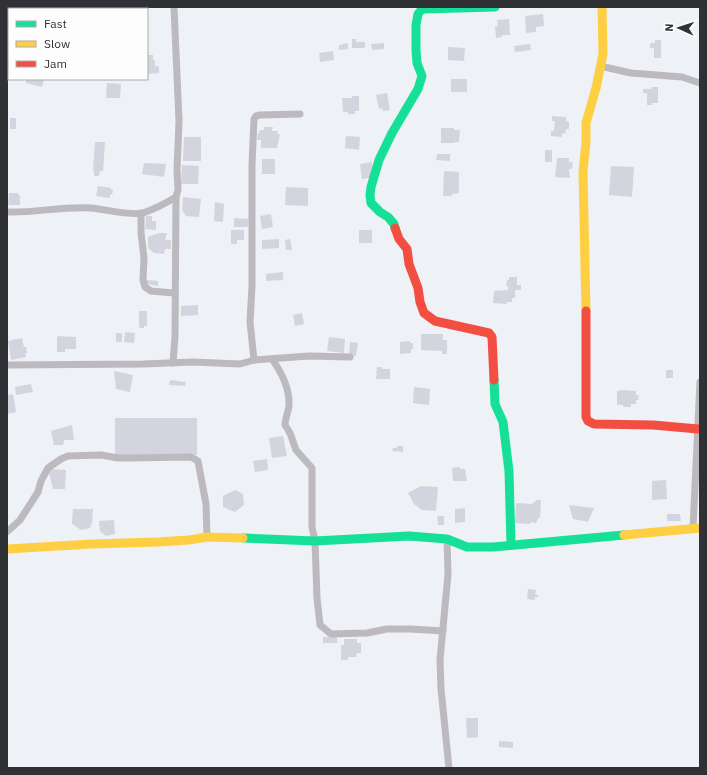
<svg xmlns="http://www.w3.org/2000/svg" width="707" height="775" font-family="'IBM Plex Sans',sans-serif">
	<rect width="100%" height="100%" fill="#eef1f6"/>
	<g fill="#d4d4de">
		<polygon points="543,14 544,26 536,27 536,32 526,33 525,16"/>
		<polygon points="509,19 510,35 502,35 502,37 496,38 495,26 498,26 497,20"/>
		<polygon points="352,39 356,39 356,42 365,42 365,48 352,48"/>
		<polygon points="655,40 661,40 661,58 654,58 654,48 650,48 650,43 655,43"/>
		<polygon points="348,43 348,49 339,50 339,45"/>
		<polygon points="384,43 384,49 372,50 371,44"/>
		<polygon points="530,44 531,50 515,52 514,46"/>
		<polygon points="448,47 465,48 464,61 448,60"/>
		<polygon points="333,51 334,60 320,62 319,53"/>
		<polygon points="147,55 153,55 153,60 155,60 155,66 159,66 159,73 147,74"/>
		<polygon points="26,79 44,79 42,87 26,83"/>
		<rect x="451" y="79" width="16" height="13"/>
		<polygon points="107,83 121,84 120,98 106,98"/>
		<polygon points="652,87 658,87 658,103 652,103 652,105 647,105 647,93 643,93 643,89 651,89"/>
		<polygon points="387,93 390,110 383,111 382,108 379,109 376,95"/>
		<polygon points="352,96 359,96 359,111 355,111 355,114 348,114 348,112 343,112 342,98 352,98"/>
		<polygon points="552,116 566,117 566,121 569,122 569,129 566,129 565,134 562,133 562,137 551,136 551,131 554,131 555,121 552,121"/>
		<rect x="10" y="118" width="6" height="11"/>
		<polygon points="264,127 273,127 272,131 278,131 277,134 280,134 277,148 261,148 261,140 257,140 258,133 259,133 260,130 264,130"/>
		<polygon points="441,128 454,128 454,130 460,130 459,142 455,142 455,143 441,143"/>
		<polygon points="346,136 360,137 359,150 345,148"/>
		<polygon points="184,137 201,137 201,161 183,161"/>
		<polygon points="95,142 105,142 103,171 100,171 99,176 94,176 94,171 93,171"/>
		<rect x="545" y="150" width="7" height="12"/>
		<polygon points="437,154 450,154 450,161 436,160"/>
		<polygon points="557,158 569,158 569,162 573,162 572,169 569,169 570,178 555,177"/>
		<rect x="262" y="159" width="13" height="15"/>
		<polygon points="372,162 374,177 362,179 360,164"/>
		<polygon points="144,163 166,164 164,177 142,174"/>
		<polygon points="182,165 199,166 198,184 181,184"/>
		<polygon points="611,166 634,167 632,197 609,195"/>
		<polygon points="444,171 459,172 459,193 452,194 452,196 443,196"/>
		<polygon points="98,186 111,188 111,190 113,190 112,195 110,194 110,198 96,196"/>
		<polygon points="286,187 308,188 308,206 285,205"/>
		<polygon points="9,193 18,193 18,195 20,195 20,205 8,205"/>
		<polygon points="183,197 201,199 199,217 186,216 182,210"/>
		<polygon points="215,202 224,204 223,222 214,221"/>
		<polygon points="271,214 273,227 262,229 260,216"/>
		<polygon points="146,216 152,216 152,221 156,221 156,230 145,229"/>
		<polygon points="234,218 249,219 248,227 234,227"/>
		<polygon points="231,230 244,230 244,240 237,240 237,244 231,244"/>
		<rect x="359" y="230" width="13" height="13"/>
		<polygon points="159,233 167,233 165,240 171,240 171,249 165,249 164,254 154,253 148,248 148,237"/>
		<polygon points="279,239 279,248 262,249 262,240"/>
		<polygon points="290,239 292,250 286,250 285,240"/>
		<polygon points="283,272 283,280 266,281 266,274"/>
		<polygon points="509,277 517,277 517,285 521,285 521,290 515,290 515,298 512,298 512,302 507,302 507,304 493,303 494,291 508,290 508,286 506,286 507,280 509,280"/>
		<polygon points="147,280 158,281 158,286 147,284"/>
		<polygon points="198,305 198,315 181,316 181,306"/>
		<polygon points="139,311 147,311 147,326 144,326 144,328 140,328 139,326"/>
		<polygon points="302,313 304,324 295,326 293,315"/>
		<polygon points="125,332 135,333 134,343 124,342"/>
		<rect x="116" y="333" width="6" height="9"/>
		<polygon points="421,334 443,334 443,340 447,340 447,354 442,354 442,351 421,350"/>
		<polygon points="57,336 76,337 76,349 65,349 65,352 57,352"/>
		<polygon points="329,337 345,339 344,353 327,351"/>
		<polygon points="22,338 24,347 26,347 27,353 25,353 26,357 11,360 8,341"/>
		<polygon points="410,341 410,343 413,343 413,349 411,349 411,353 400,354 400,342"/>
		<polygon points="350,342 358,343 356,356 349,355"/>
		<polygon points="377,367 382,367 382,369 390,369 390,379 376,379"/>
		<rect x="666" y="370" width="7" height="8"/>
		<polygon points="114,371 133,375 130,392 116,389"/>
		<polygon points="170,380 186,382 185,386 169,385"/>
		<polygon points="31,384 33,392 16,395 15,387"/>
		<polygon points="414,387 430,389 429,405 413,403"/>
		<polygon points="623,390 636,391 636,395 639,395 638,400 636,400 636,404 631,404 631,407 623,407 623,405 617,405 617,391"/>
		<polygon points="13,394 16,412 7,414 7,395"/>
		<rect x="115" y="418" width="82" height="37"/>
		<polygon points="72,425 74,440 64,440 63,445 54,445 51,431"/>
		<polygon points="283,436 287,456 272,458 269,438"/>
		<polygon points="397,446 403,446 403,452 392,451 393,448 397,448"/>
		<polygon points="267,459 268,470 255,472 253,461"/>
		<polygon points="460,467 460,469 465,469 467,481 453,481 452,468"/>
		<polygon points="48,469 66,470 65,489 53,489"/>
		<polygon points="666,480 667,499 652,500 652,481"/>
		<polygon points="421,486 438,487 436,511 422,510 414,504 408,493"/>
		<polygon points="235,490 243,494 244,505 235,512 223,507 223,496"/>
		<polygon points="537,500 541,500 540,518 538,518 536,523 531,522 530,524 515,523 516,503 532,504"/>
		<polygon points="569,505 594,508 588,522 573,519"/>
		<polygon points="465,508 465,522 455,523 455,509"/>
		<polygon points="73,509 93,509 92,523 90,528 81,530 72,524"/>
		<polygon points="667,514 680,514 681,521 667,521"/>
		<polygon points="437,516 444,516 444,525 438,525"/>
		<polygon points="114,520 115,534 106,536 100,531 99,521"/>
		<polygon points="528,589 536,590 535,594 538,595 538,597 535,597 535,600 527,599"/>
		<rect x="323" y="637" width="14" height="6"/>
		<polygon points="344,639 357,639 357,643 361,643 361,653 357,653 356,657 348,657 348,660 341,660 341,645 344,645"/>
		<polygon points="466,718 478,718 478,737 467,738"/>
		<polygon points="499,741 513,742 513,748 499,747"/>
	</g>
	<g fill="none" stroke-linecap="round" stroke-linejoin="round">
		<g stroke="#bcbabe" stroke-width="7">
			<polyline points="600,66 631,73 682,77 700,83"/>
			<path d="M 7,212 C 35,213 63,206 91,208 C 104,209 131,216 143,213 C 155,209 166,203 176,197"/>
			<polyline points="141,213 141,233 144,258 143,280 145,287 151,291 174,293"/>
			<path d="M 272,359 C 282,373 290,388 289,406 C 288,413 285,419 285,425 L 290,433 L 296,450 L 312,468 L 312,527 L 315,541 L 317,598 L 320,625 L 331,634 L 367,633 L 387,629 L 410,629 L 443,631"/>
			<polyline points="254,360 250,322 252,286 252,165 254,119 256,116 260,115 300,114"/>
			<polyline points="173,363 175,336 176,197 178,190 177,170 179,121 174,7"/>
			<polyline points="7,365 143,364 193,362 240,364 254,360 309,356 350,357"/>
			<polyline points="693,528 700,382"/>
			<polyline points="7,532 20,520 38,492 41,481 48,468 61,459 68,456 101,455 118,458 130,458 191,457 198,461 206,504 207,537"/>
			<polyline points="447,539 448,574 440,660 441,689 449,768"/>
		</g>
		<g stroke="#16e098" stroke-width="9">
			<polyline points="395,228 394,224 388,217 380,212 371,203 370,195 371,187 379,160 392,133 418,89 422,76 417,63 416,50 416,25 418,14 422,9 495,7"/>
			<polyline points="494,380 495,404 503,422 509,471 511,545"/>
			<polyline points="243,538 315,541 409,536 447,539 467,547 493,547 624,535"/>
		</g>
		<g stroke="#ffcf43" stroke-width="9">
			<polyline points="586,311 583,172 586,142 586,123 596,88 603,54 602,7"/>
			<polyline points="624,535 700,528"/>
			<polyline points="7,549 92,544 158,542 189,540 207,537 243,538"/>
		</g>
		<g stroke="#f24e42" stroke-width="9">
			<polyline points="395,228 399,239 407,249 409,264 418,288 420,302 424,313 435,321 489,333 492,337 494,380"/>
			<polyline points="586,311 586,417 588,421 594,424 653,425 698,429"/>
		</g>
	</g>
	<rect width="707" height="775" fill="none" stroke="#2f3134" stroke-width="16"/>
	<rect x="8" y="8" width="140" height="72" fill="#fdfdfd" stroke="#ababad"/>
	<rect x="16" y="21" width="20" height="6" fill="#16e098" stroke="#ababad"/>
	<text x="44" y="28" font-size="12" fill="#2f3134">Fast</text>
	<rect x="16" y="41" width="20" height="6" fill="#ffcf43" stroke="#ababad"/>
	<text x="44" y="48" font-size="12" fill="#2f3134">Slow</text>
	<rect x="16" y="61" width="20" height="6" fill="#f24e42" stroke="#ababad"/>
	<text x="44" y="68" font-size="12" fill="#2f3134">Jam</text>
	<g transform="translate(679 28) rotate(273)" stroke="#fdfdfd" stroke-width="3" paint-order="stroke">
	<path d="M0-3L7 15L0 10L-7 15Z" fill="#2f3134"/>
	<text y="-6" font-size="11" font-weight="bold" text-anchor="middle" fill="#2f3134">N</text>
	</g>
</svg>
